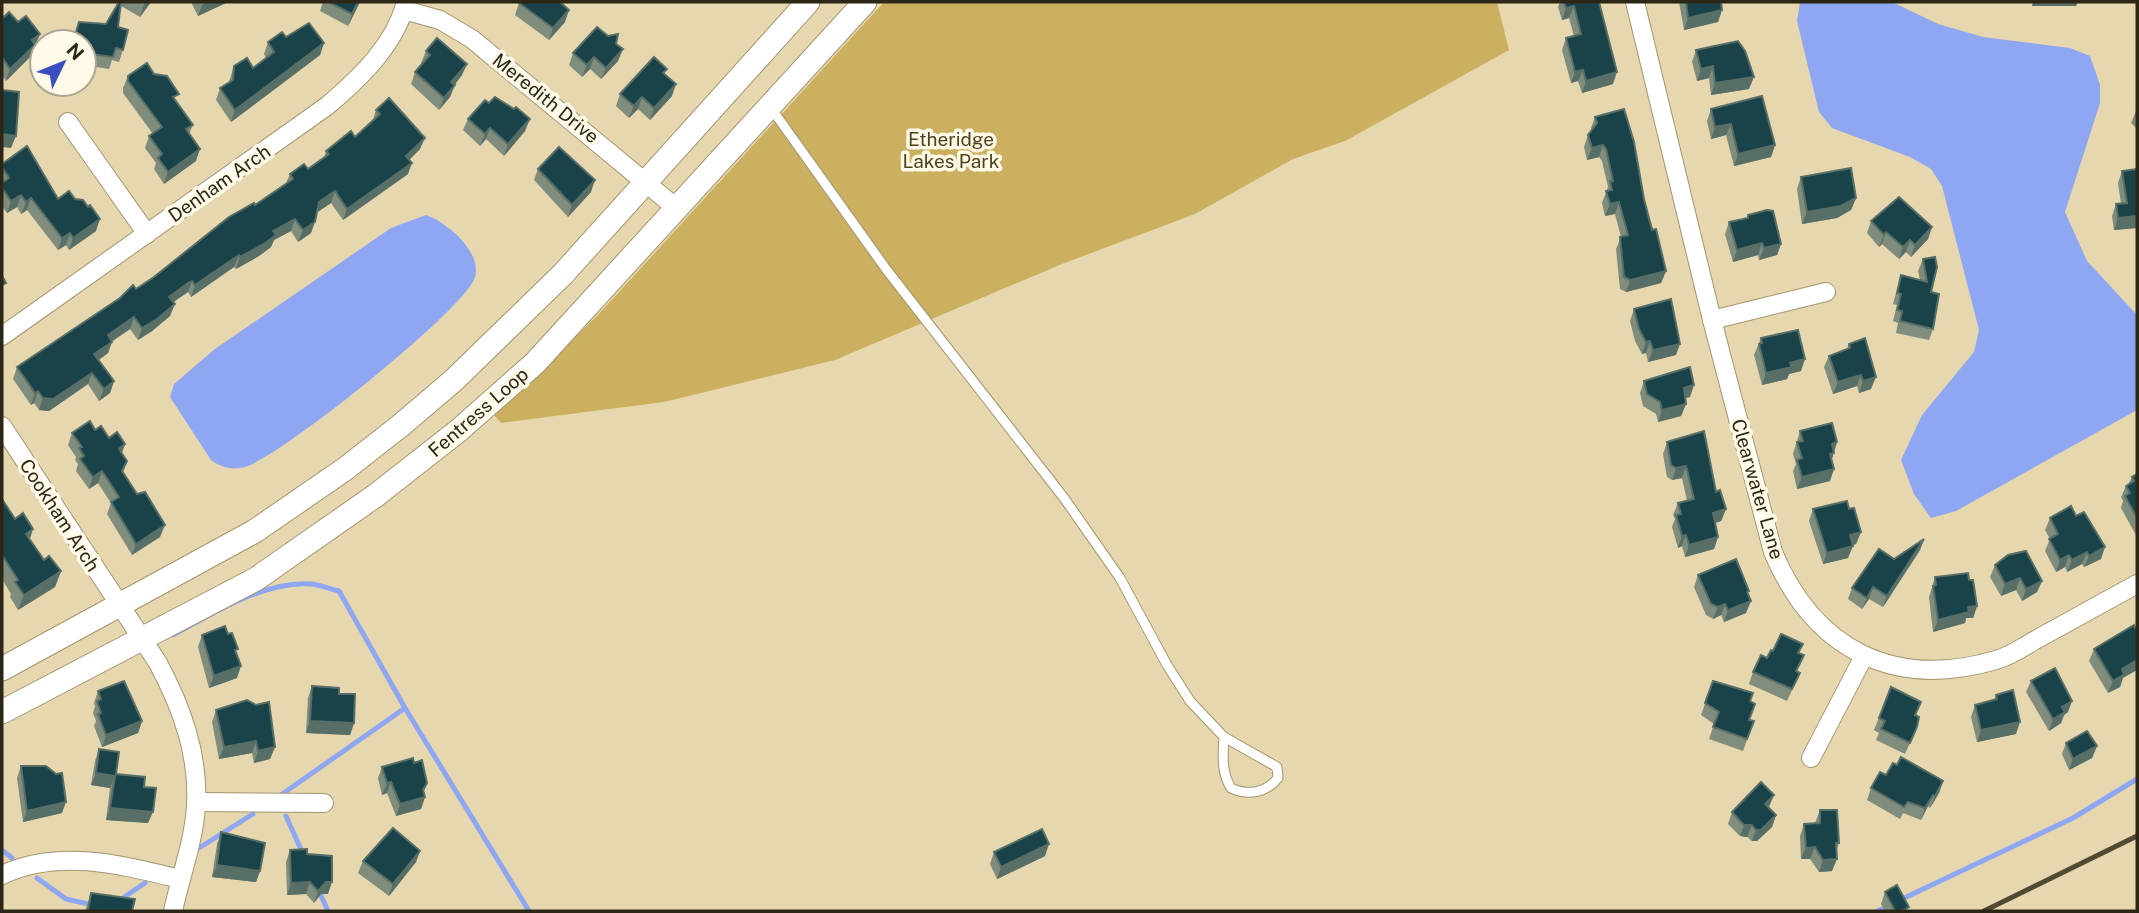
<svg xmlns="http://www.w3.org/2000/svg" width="2139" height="913" font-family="'Public Sans',sans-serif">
	<rect width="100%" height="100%" fill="#e6d7ae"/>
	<polygon fill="#cbb05f" points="884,2 1497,2 1509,50 1345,141 1293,159 1195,214 1062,264 835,360 664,402 501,423 494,415 598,315"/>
	<g fill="#8fa6f3">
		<polygon points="1800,2 1892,2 1938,24 1983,37 2070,48 2090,56 2100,85 2100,103 2065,212 2087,261 2137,315 2137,410 1956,511 1931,518 1914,494 1901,460 1922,415 1974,352 1979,330 1942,186 1931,169 1910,157 1832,128 1819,112 1797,21"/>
		<path d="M 426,215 C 448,223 482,252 475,277 C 467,308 279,458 245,467 C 232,470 222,468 211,460 L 170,397 L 174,384 L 215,349 L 391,228 Z"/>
	</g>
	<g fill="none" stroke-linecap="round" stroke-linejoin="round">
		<g stroke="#8fa6f3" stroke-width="5">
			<path d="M 173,635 C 213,614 264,580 312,584 C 320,585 330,589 339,591 L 405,708 L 529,911"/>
			<polyline points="278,797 405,708"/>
			<polyline points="286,816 303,854"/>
			<polyline points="199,848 253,814"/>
			<polyline points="2,850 12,858"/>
			<polyline points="37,878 66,899 93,905"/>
			<polyline points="318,889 328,911"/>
			<polyline points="120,900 145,883"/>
			<polyline points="1900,900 2073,818 2137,779"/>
			<polyline points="1878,911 1888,906"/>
		</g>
		<defs>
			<path id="service" d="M 771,108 L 886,269 L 1064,498 L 1120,578 L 1167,665 L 1190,701 L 1224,737 L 1277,767 L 1278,778 C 1266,793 1248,796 1231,788 C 1221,772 1223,755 1224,737"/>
			<g id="minor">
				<path d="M 1635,2 L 1712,320 L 1773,552 C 1814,650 1894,690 1996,660 C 2011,656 2026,645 2039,638 C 2072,620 2104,602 2137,584"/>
				<polyline points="404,10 440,20 472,39 675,207"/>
				<polyline points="68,122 147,234"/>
				<polyline points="1712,320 1826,292"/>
				<path d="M 2,336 L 327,106 C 360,78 395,45 406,2"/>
				<path d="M 2,426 L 158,663 C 182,708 199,755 196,806 C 194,841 180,878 173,911"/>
				<polyline points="1811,758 1864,656"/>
				<polyline points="196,802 324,803"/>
				<path d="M 2,875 C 59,848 122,865 180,879"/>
			</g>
			<g id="tertiary">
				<polyline points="2,669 255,531 345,469 400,426 454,380 563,274 808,2"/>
				<polyline points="2,712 256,579 375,496 458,431 535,363 865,2"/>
			</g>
		</defs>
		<use href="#service" stroke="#a3956e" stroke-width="11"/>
		<use href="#minor" stroke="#a3956e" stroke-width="20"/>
		<use href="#tertiary" stroke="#a3956e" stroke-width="25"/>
		<use href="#service" stroke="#fff" stroke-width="9"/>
		<use href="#minor" stroke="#fff" stroke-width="18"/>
		<use href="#tertiary" stroke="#fff" stroke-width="23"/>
		<polyline stroke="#504934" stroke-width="5" points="1984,911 2137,836"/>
	</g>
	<g fill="#808c7c">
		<polygon points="123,2 151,2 140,17 121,6"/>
		<polygon points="191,2 228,2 198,16"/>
		<polygon points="323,2 360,2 348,26 320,11"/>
		<polygon points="1560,2 1599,2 1613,84 1582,93 1578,81 1571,83 1562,50 1566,38 1574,36 1569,18 1562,20 1558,7"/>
		<polygon points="1679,2 1721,2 1722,10 1718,22 1684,30"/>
		<polygon points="519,3 565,22 549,40 515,15"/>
		<polygon points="2,19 18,22 40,34 31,56 6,81 2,75"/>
		<polygon points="79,22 123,50 119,62 112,60 109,69 84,65 84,42 72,42"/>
		<polygon points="286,37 324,43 320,55 231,122 216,100 220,88 229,82 234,66 253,68 266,58 264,54 268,42"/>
		<polygon points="616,44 618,61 601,79 590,69 582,77 569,65 573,53"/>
		<polygon points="1696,50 1749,89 1711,95 1709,78 1697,81 1692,62"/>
		<polygon points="426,51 462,75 454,85 450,97 439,110 411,84 415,72 422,64 421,63"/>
		<polygon points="154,74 176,101 193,125 189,134 196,161 164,184 154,169 156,163 145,148 149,136 153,134 123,93 123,88 128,76"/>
		<polygon points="665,74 672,96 650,120 638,109 629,118 616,106 620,94"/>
		<polygon points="1711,109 1775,145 1771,157 1734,166 1726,135 1711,139 1707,121"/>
		<polygon points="2137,109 2137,129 2131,123"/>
		<polygon points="376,110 420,149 409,160 408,174 343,220 331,203 317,212 311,233 298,242 291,231 274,240 271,247 259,256 236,269 234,267 191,297 188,292 173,302 170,316 152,331 138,340 130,329 112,341 108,353 99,360 114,381 110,393 99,401 88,384 49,411 39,410 34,403 31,405 13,379 17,367 136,289 286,183 290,174 308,169 324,158 326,151 355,137 373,120"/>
		<polygon points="1595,117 1644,199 1666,271 1661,283 1626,292 1620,289 1616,249 1621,237 1615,214 1605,216 1602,203 1608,187 1602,161 1599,157 1587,160 1584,147 1588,135 1592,130 1591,128"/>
		<polygon points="468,119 525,131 504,156 486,139 480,146 463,130"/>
		<polygon points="2,164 58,199 96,231 69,250 66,245 58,250 27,210 21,214 17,207 7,213 2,206"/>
		<polygon points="538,169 591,192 568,217 534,180"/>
		<polygon points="2122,171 2137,228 2114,230 2112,216 2116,204 2121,204 2118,183"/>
		<polygon points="1801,177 1856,198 1851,210 1837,218 1802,224 1797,189"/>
		<polygon points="1748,215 1781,244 1777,255 1759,260 1758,255 1733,262 1725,234 1729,222 1746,218"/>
		<polygon points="1871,221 1932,227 1928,239 1911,257 1906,252 1899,259 1882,244 1879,247 1867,233"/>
		<polygon points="1923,259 1931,292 1933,329 1929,340 1896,333 1898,323 1893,321 1897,305 1893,304 1901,275 1920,280 1918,271"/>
		<polygon points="1634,309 1676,355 1648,362 1646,353 1642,354 1635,341 1630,321"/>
		<polygon points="1761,338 1801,371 1789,374 1787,379 1762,385 1754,355"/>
		<polygon points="1849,344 1871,389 1859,393 1857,386 1833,394 1824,367 1829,356 1847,349"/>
		<polygon points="1644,381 1690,397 1685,398 1686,404 1681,416 1658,422 1656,414 1643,406 1640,393"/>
		<polygon points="95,430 109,438 127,461 123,473 160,537 132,555 107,514 111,503 98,483 89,489 76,471 78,464 75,460 76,457 68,445 72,433"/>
		<polygon points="1800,431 1837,442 1832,459 1830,481 1797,489 1793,471 1796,464 1793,454"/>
		<polygon points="1667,442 1716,492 1726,509 1721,521 1715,523 1718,537 1714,549 1685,557 1682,546 1678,548 1672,527 1675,519 1673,515 1678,503 1687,501 1682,478 1672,480 1667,477 1663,454"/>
		<polygon points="2137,474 2137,537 2121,508 2123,501 2121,497 2126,486 2129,483 2132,477"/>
		<polygon points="2,499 44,560 61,571 55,587 18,610 10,597 11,594 2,579"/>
		<polygon points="1813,509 1849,509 1861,532 1856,544 1852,545 1848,558 1823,564 1809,521"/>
		<polygon points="2050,518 2101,559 2084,567 2082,564 2067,572 2065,567 2056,572 2045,551 2050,539 2045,530"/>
		<polygon points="1924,539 1920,550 1883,607 1869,599 1862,609 1848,599 1852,588"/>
		<polygon points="1995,565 2042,581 2037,592 2022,601 2016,590 2001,596 1990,577"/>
		<polygon points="1698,575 1748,595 1746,613 1724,622 1721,615 1713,619 1706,615 1694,587"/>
		<polygon points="1935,577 1969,580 1977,606 1973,618 1966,618 1965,623 1933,632 1929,597"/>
		<polygon points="202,635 237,678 209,688 198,647"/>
		<polygon points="1803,644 1799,653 1797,671 1800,673 1787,701 1749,684 1753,672 1773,651"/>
		<polygon points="2094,649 2123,678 2120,687 2108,693 2089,661"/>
		<polygon points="1713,681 1750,701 1749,720 1754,721 1743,751 1709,739 1714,724 1701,715"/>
		<polygon points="2031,681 2068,712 2064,715 2061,723 2049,731 2026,692"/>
		<polygon points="312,686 339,694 354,723 350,735 306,733 308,698"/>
		<polygon points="1891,687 1916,716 1917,727 1905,754 1876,740 1879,733 1874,730"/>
		<polygon points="98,691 142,721 138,733 102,747 94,726 96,721 93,713 95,706 94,703"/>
		<polygon points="1996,695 2016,734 1977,742 1971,717 1975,705 1994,700"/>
		<polygon points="216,710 275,747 270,759 254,763 252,753 219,759 212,722"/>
		<polygon points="2066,743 2097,746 2092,758 2069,770 2062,754"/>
		<polygon points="99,749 116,774 144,787 148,823 106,820 110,788 91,785 95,761"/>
		<polygon points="414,763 427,783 424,791 425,797 421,809 396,816 387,793 382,795 378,778 382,767"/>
		<polygon points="1897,765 1943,781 1939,793 1930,808 1928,806 1921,820 1903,813 1900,819 1867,800 1871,788"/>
		<polygon points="21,766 62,813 23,822 17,778"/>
		<polygon points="1769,807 1769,808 1776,815 1772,827 1757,841 1752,841 1747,837 1740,836 1728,824 1732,812"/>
		<polygon points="1820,810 1839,843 1836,852 1832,871 1819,872 1810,859 1801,859 1800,836 1804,824 1815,823"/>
		<polygon points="221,832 260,871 256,882 212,877 217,844"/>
		<polygon points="290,850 307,854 328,894 321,894 314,903 306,894 287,895 286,862"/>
		<polygon points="420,851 416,862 389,896 358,873 363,861"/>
		<polygon points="994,852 1045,856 997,879 990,864"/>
		<polygon points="1885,892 1908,911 1885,911 1881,904"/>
		<polygon points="91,893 132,911 85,911"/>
	</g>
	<g fill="#576f67">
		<polygon points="147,2 151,2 140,17 144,5"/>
		<polygon points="208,2 228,2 198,16 202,5"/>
		<polygon points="358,2 360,2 348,26 352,14"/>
		<polygon points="2033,2 2078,2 2076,6 2032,6"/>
		<polygon points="1574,6 1569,18 1562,20 1566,8"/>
		<polygon points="569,10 565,22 549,40 553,28"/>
		<polygon points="1722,10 1718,22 1684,30 1688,18"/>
		<polygon points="40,34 31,56 6,81 10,69 32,40"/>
		<polygon points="324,43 320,55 231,122 235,110"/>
		<polygon points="623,49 618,61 601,79 606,68"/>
		<polygon points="594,57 590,69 582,77 587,65"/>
		<polygon points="467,64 462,75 450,91 455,85 450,97 439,110 451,82"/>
		<polygon points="1713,66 1709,78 1697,81 1701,69"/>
		<polygon points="1583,70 1578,81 1571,83 1575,72"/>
		<polygon points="1617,72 1613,84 1582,93 1586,81"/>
		<polygon points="1754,77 1749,89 1711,95 1715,83"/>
		<polygon points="676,84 672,96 650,120 654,108"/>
		<polygon points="642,97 638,109 629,118 634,106"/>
		<polygon points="530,119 525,131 504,156 508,144"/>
		<polygon points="1731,124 1726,135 1711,139 1715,127"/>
		<polygon points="490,128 486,139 480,146 485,134"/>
		<polygon points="2,134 16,136 11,148 2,147"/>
		<polygon points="425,138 420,149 401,168 406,156"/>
		<polygon points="1603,145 1599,157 1587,160 1592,148"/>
		<polygon points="1775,145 1771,157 1734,166 1738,154"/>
		<polygon points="200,149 196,161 164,184 168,172"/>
		<polygon points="412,163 408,174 343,220 347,209"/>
		<polygon points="595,180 591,192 568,217 572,205"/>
		<polygon points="335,191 331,203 315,214 319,202"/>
		<polygon points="21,195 17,207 7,213 11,201"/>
		<polygon points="31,198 27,210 21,214 26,202"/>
		<polygon points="1856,198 1851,210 1837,218 1802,224 1807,212"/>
		<polygon points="1619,202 1615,214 1605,216 1610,204"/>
		<polygon points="2137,216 2137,228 2114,230 2118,218"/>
		<polygon points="100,219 96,231 69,250 73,238"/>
		<polygon points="295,219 291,231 274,240 271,247 259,256 236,269 240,257 273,231"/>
		<polygon points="315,222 311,233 298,242 303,230"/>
		<polygon points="1932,227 1928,239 1911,257 1915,245"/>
		<polygon points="1886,232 1882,244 1879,247 1884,235"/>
		<polygon points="70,233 66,245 58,250 62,238"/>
		<polygon points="1910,240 1906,252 1899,259 1903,247"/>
		<polygon points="1762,243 1758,255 1733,262 1737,250"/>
		<polygon points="1781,244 1777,255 1759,260 1764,248"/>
		<polygon points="239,255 234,267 191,297 195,285"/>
		<polygon points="1666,271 1661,283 1626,292 1630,280"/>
		<polygon points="192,281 188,292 165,308 169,297"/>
		<polygon points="175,304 170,316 152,331 138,340 142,328"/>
		<polygon points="134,317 130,329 104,347 108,335"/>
		<polygon points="1650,341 1646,353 1642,354 1646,342"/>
		<polygon points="112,342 108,353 90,366 94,354"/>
		<polygon points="1680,344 1676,355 1648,362 1653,350"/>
		<polygon points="1805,359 1801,371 1789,374 1787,379 1762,385 1766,373 1790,363"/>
		<polygon points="92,373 88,384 49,411 39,410 43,398"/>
		<polygon points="1861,375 1857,386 1833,394 1838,382"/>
		<polygon points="1876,377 1871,389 1859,393 1863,381"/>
		<polygon points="114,381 110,393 99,401 104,389"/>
		<polygon points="1694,385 1690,397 1680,399 1684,388"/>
		<polygon points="38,391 34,403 31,405 35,393"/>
		<polygon points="1686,404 1681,416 1658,422 1662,410"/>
		<polygon points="1837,442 1830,465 1832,444"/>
		<polygon points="125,444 121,456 119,449"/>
		<polygon points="1686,466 1682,478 1672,480 1676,468"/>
		<polygon points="1834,469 1830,481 1797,489 1802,477"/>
		<polygon points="102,471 98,483 89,489 93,477"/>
		<polygon points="1726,509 1721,521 1709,525 1713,513"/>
		<polygon points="165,525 160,537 132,555 136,544"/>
		<polygon points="33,529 28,545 26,534"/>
		<polygon points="1861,532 1856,544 1846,547 1850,535"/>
		<polygon points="1686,535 1682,546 1678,548 1682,536"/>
		<polygon points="1718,537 1714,549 1685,557 1689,545"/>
		<polygon points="1924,539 1920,550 1883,607 1887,596"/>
		<polygon points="1853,546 1848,558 1823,564 1827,553"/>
		<polygon points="2105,547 2101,559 2084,567 2089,556"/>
		<polygon points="2087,552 2082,564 2067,572 2072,560"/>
		<polygon points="2069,555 2065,567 2056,572 2060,560"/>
		<polygon points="61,571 55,587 18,610 24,595"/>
		<polygon points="2020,578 2016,590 2001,596 2005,584"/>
		<polygon points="2042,581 2037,592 2022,601 2026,589"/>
		<polygon points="1873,587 1869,599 1862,609 1867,598"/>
		<polygon points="1751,601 1746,613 1724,622 1728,610"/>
		<polygon points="1725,604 1721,615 1713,619 1718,607"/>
		<polygon points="1977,606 1973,618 1966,618 1965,623 1933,632 1938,620 1968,607"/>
		<polygon points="2137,660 2137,670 2123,678 2120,687 2108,693 2113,681 2122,669"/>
		<polygon points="241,666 237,678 209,688 214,676"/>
		<polygon points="2072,701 2068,712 2064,715 2061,723 2049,731 2053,719 2062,707"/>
		<polygon points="142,721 138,733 102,747 106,735"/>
		<polygon points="310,721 354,723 350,735 306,733"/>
		<polygon points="2020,722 2016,734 1977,742 1981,730"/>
		<polygon points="256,741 252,753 219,759 224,747"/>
		<polygon points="2097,746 2092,758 2069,770 2073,759"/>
		<polygon points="275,747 270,759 254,763 258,751"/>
		<polygon points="96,773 115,776 110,788 91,785"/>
		<polygon points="1943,781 1939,793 1930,808 1935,796"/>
		<polygon points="391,782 387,793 382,795 387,783"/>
		<polygon points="427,783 421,798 425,797 421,809 396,816 400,804"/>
		<polygon points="1774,795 1769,807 1760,815 1765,804"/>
		<polygon points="1933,795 1928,806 1921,820 1925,808"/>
		<polygon points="66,802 62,813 23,822 27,811"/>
		<polygon points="110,808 153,812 148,823 106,820"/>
		<polygon points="1776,815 1772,827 1757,841 1752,841 1756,830"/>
		<polygon points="1744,825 1752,825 1747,837 1740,836"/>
		<polygon points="1049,844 1045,856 997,879 1001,867"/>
		<polygon points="1815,847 1810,859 1801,859 1806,848"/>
		<polygon points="420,851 416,862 389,896 393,884"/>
		<polygon points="1837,859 1832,871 1819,872 1823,860"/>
		<polygon points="217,865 260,871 256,882 212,877"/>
		<polygon points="310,882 306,894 287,895 291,883"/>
		<polygon points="326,882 332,882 328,894 321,894 314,903 318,891"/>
	</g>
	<g fill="#1a4249" stroke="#576f67" stroke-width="2">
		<polygon points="119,2 121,2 118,27 128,30 123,50 116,48 113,57 84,53 84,42 73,42 79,22 106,24"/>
		<polygon points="328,2 358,2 352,14"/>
		<polygon points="520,2 560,2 569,10 553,28 519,3"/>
		<polygon points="1564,2 1599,2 1617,72 1586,81 1583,70 1575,72 1566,38 1581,34 1574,6 1566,8"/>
		<polygon points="1686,2 1721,2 1722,10 1688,18"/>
		<polygon points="9,12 18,22 26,16 40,34 32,40 35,45 10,69 2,57 2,19"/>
		<polygon points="309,23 324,43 235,110 220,88 233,80 234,66 247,58 253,68 274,52 268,42 282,32 286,37"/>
		<polygon points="597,27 608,36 618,34 616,44 623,49 606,68 594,57 587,65 573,53"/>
		<polygon points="437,38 467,64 451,82 455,85 444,98 415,72 430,55 426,51"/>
		<polygon points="1738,41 1745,51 1754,77 1715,83 1713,66 1701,69 1696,50"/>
		<polygon points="654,57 667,69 663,73 676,84 654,108 642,97 634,106 620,94"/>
		<polygon points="147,63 154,74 167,76 179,94 173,97 193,125 186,129 200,149 168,172 158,158 162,154 149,136 162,127 128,81 128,76"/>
		<polygon points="2,90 19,92 16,136 2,134"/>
		<polygon points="1762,96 1775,145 1738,154 1731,124 1715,127 1711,109"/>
		<polygon points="495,97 514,109 516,107 530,119 508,144 490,128 485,134 468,119 485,100 489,103"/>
		<polygon points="389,98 425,138 406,156 412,163 347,209 335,191 319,202 315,222 303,230 295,219 273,231 276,235 264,244 240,257 239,255 195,285 192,281 188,283 169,297 175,304 157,319 142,328 134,317 108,335 112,342 94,354 114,381 104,389 92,373 53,399 43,398 38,391 35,393 17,367 120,298 133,285 136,289 154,277 229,217 254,203 255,205 293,179 290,174 304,164 308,169 329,154 326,151 351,131 355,137 380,114 376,110"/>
		<polygon points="1624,109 1634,142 1644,199 1652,230 1656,229 1666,271 1630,280 1624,277 1620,237 1628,235 1619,202 1610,204 1606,191 1612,190 1610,181 1613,181 1606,149 1603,145 1592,148 1588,135 1597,123 1595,117"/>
		<polygon points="27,146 58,199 69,191 75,199 83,200 88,207 90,205 100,219 73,238 70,233 62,238 31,198 26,202 21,195 11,201 2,188 2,183 9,178 2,167 2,164"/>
		<polygon points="559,147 595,180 572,205 538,169"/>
		<polygon points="1851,168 1856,198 1841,206 1807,212 1801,177"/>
		<polygon points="2137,169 2137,216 2118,218 2116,204 2127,203 2122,171"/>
		<polygon points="1899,197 1932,227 1915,245 1910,240 1903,247 1886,232 1884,235 1871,221"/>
		<polygon points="1767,210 1773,211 1781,244 1764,248 1762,243 1737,250 1729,222 1748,218 1748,215"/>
		<polygon points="1935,257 1937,267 1931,292 1939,294 1933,329 1900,321 1902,311 1897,310 1901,294 1897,293 1901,275 1927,282 1923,259"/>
		<polygon points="2,276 6,283 2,285"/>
		<polygon points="1671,299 1680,344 1653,350 1650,341 1646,342 1639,329 1634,309"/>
		<polygon points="1798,330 1805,359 1790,363 1792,367 1766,373 1759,344 1762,343 1761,338"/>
		<polygon points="1865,338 1876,377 1863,381 1861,375 1838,382 1829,356 1850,348 1849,344"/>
		<polygon points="1690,367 1694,385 1684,388 1686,404 1662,410 1660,402 1647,394 1644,381"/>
		<polygon points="90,421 95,430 101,426 109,438 117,432 125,444 119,449 127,461 122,471 137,494 145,492 165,525 136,544 111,502 119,497 102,471 93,477 80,459 84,456 79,448 82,447 72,433"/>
		<polygon points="1832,423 1837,442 1832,444 1834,453 1830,454 1834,469 1802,477 1797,460 1802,458 1797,442 1803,441 1800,431"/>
		<polygon points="1704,431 1716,492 1720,490 1726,509 1713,513 1718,537 1689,545 1686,535 1682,536 1676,515 1681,514 1678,503 1694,499 1686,466 1676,468 1671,465 1667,442"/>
		<polygon points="2137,474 2137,518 2125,496 2130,493 2126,486 2134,481 2132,477"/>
		<polygon points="2,499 15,519 23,513 33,529 26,534 44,560 49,556 61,571 24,595 15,582 18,580 2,555"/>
		<polygon points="1847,501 1849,509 1854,508 1861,532 1850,535 1853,546 1827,553 1813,509"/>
		<polygon points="2071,506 2076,516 2084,512 2105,547 2089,556 2087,552 2072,560 2069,555 2060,560 2049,539 2058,534 2050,518"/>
		<polygon points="1924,539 1887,596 1873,587 1867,598 1852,588 1879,549 1894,559"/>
		<polygon points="2026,551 2042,581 2026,589 2020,578 2005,584 1995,565 2008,555"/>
		<polygon points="1736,559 1749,591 1747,592 1751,601 1728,610 1725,604 1718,607 1711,604 1698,575"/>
		<polygon points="1968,573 1969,580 1973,580 1977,606 1968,607 1969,612 1938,620 1933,586 1936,585 1935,577"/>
		<polygon points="2134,625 2135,628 2137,627 2137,660 2122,669 2124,675 2113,681 2094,649"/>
		<polygon points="225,626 228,634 232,633 238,649 235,650 241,666 214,676 202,635"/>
		<polygon points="1781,634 1803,644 1798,653 1804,655 1796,671 1800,673 1792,689 1753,672 1761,655 1767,658 1771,650 1773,651"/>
		<polygon points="2055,668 2072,701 2062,707 2065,712 2053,719 2031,681"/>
		<polygon points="124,681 142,721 106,735 98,714 101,713 97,701 101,699 98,691"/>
		<polygon points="1713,681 1753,693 1750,701 1755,704 1749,720 1754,721 1747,739 1713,727 1719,712 1705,703"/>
		<polygon points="312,686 339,688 339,694 355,694 354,723 310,721"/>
		<polygon points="1891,687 1921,702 1915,715 1919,717 1917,727 1910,743 1881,729 1885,721 1879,718"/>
		<polygon points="2013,690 2020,722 1981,730 1975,705 1997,699 1996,695"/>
		<polygon points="247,700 256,705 269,702 275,747 258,751 256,741 224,747 216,710"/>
		<polygon points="2087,731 2097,746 2073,759 2066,743"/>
		<polygon points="99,749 119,752 116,774 145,777 144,787 156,788 153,812 110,808 115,776 96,773"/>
		<polygon points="1901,757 1943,781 1935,796 1933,795 1925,808 1908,802 1904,807 1871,788 1880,772 1886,775 1893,763 1897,765"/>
		<polygon points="413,758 414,763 422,760 427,783 423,790 425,797 400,804 391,782 387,783 382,767"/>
		<polygon points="21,766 46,766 56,774 62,773 66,802 27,811"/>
		<polygon points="1761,782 1774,795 1765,804 1776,815 1761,830 1756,830 1752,825 1744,825 1732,812"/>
		<polygon points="1820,810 1837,810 1839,843 1836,843 1837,859 1823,860 1815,847 1806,848 1804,824 1820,823"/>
		<polygon points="393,828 420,851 393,884 363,861"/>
		<polygon points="1042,829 1049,844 1001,867 994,852"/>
		<polygon points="221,832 265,843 260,871 217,865"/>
		<polygon points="307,849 307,854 332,856 332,882 326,882 318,891 310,882 291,883 290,850"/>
		<polygon points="1897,885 1909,907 1902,911 1895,911 1885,892"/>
		<polygon points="91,893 135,899 132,911 88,911"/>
	</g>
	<g text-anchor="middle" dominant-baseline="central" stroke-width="7" stroke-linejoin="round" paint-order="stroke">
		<g font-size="19" fill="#2c2616" stroke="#fff9e8">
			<text transform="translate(546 98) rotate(39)">Meredith Drive</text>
			<text transform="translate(219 183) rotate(-35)">Denham Arch</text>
			<text transform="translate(478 412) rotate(-41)">Fentress Loop</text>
			<text transform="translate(1758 489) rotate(74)">Clearwater Lane</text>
			<text transform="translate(60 515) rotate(57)">Cookham Arch</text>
		</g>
		<g font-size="19" fill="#4f421b" stroke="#fff9e8">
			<text x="951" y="139">Etheridge<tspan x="951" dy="22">Lakes Park</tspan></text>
		</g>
	</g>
	<rect width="2139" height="913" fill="none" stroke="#2c2616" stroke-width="7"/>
	<g transform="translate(63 63) rotate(47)"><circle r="33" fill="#fff9e8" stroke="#aba594" stroke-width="2"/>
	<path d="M0-5L12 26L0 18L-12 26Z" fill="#3a4ec0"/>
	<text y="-10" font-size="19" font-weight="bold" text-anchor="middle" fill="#2c2616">N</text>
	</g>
</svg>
